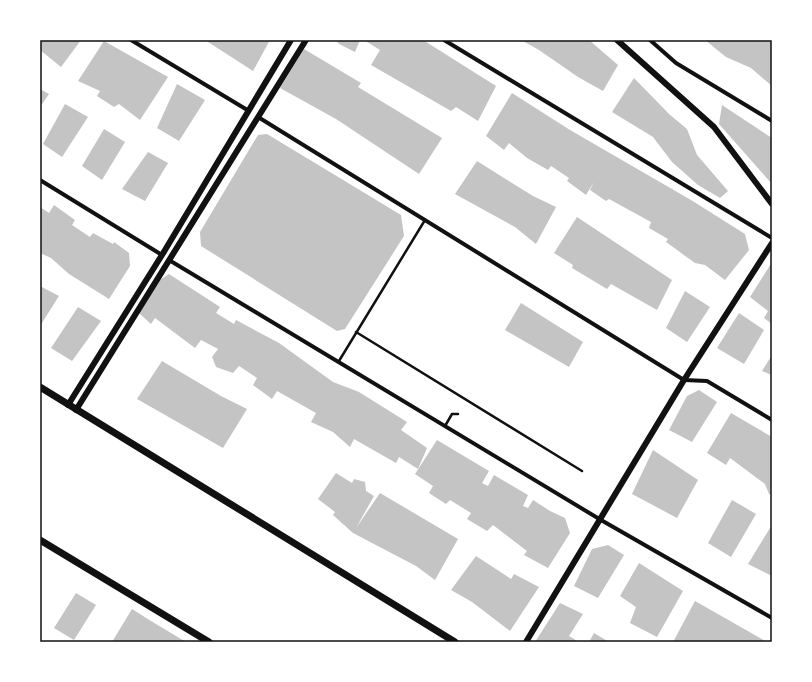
<svg xmlns="http://www.w3.org/2000/svg" width="812" height="682" font-family="'Work Sans',sans-serif">
	<rect width="100%" height="100%" fill="#fff"/>
	<g fill="#c4c4c4">
		<polygon points="40,40 81,40 61,67 40,50"/>
		<polygon points="205,40 270,40 253,71"/>
		<polygon points="336,40 360,40 355,52 339,44"/>
		<polygon points="364,40 423,40 496,86 478,121 456,107 451,111 371,65 380,50"/>
		<polygon points="521,40 589,40 618,65 603,91 578,77 539,50"/>
		<polygon points="705,40 772,40 772,86 751,68 726,57"/>
		<polygon points="104,41 168,77 140,120 119,104 114,107 97,96 100,91 78,81"/>
		<polygon points="304,49 361,83 358,87 442,138 419,174 336,119 280,88"/>
		<polygon points="634,78 669,114 687,129 697,155 728,191 720,198 698,185 672,162 653,137 612,112"/>
		<polygon points="177,84 205,100 179,141 157,128"/>
		<polygon points="40,89 49,94 40,107"/>
		<polygon points="512,93 570,130 691,200 745,234 749,250 725,280 705,265 695,263 666,242 668,239 649,228 651,222 609,199 606,201 590,190 594,182 586,195 567,181 569,178 551,166 548,170 527,158 509,143 504,150 486,136"/>
		<polygon points="65,104 88,117 62,157 43,144"/>
		<polygon points="722,105 772,138 772,184 719,124"/>
		<polygon points="104,129 125,142 102,180 82,166"/>
		<polygon points="267,134 401,215 404,236 345,329 337,331 201,246 200,232 258,135"/>
		<polygon points="148,152 168,163 145,201 122,189"/>
		<polygon points="477,161 533,196 556,207 536,244 515,227 455,194"/>
		<polygon points="54,205 75,220 72,225 90,237 93,233 113,244 114,242 129,253 130,266 109,299 69,274 51,258 40,253 40,207 49,213"/>
		<polygon points="577,217 672,280 657,310 611,284 607,289 572,268 573,265 554,253"/>
		<polygon points="772,262 772,324 764,318 768,311 750,297"/>
		<polygon points="169,274 220,307 216,313 234,324 236,320 279,343 333,382 359,392 407,422 401,430 427,448 418,469 399,457 396,463 354,439 350,447 333,432 311,422 316,413 277,391 272,399 253,385 257,378 239,366 233,373 216,367 212,357 218,349 201,340 195,348 155,318 151,324 139,313 158,281"/>
		<polygon points="40,286 59,296 40,326"/>
		<polygon points="685,291 710,307 687,342 666,328"/>
		<polygon points="521,303 583,342 569,367 505,330"/>
		<polygon points="78,307 101,321 72,361 51,348"/>
		<polygon points="739,313 764,330 744,364 717,348"/>
		<polygon points="772,355 772,375 762,371"/>
		<polygon points="162,361 221,396 247,409 223,448 137,399"/>
		<polygon points="699,390 717,402 692,442 669,430 687,396"/>
		<polygon points="731,413 772,437 772,495 769,494 765,484 730,458 726,465 707,453"/>
		<polygon points="437,440 489,471 482,483 488,486 494,475 528,495 523,506 528,508 533,500 550,511 565,518 570,533 548,568 524,555 527,551 493,525 487,531 467,519 471,513 450,500 446,504 429,493 433,486 415,474"/>
		<polygon points="653,450 698,480 677,518 632,494"/>
		<polygon points="336,473 352,483 354,479 365,482 366,491 374,496 356,528 380,493 458,539 435,580 416,566 353,533 333,515 335,512 318,499"/>
		<polygon points="732,500 756,514 731,557 708,543"/>
		<polygon points="770,528 772,529 772,576 748,564"/>
		<polygon points="608,545 624,555 598,598 574,586 592,549"/>
		<polygon points="476,556 511,579 514,574 539,587 510,631 472,602 451,590"/>
		<polygon points="639,563 683,591 657,637 630,623 636,607 620,596"/>
		<polygon points="76,593 96,605 74,640 54,628"/>
		<polygon points="695,601 767,642 673,642"/>
		<polygon points="560,603 583,614 569,636 579,642 535,642"/>
		<polygon points="132,609 151,621 186,642 112,642"/>
		<polygon points="594,633 609,642 589,642"/>
	</g>
	<g fill="none" stroke-linecap="round" stroke-linejoin="round">
		<g stroke="#111" stroke-width="2.5">
			<polyline points="356,332 582,471"/>
			<polyline points="339,361 425,220"/>
			<polyline points="445,426 452,414 458,414"/>
		</g>
		<g stroke="#111" stroke-width="4">
			<polyline points="131,40 249,111"/>
			<polyline points="444,40 772,238"/>
			<polyline points="650,40 676,63 772,121"/>
			<polyline points="258,117 684,380 707,381 772,420"/>
			<polyline points="40,180 162,255"/>
			<polyline points="169,260 601,520 772,618"/>
		</g>
		<g stroke="#111" stroke-width="6">
			<polyline points="617,40 714,127 772,204"/>
			<polyline points="68,405 162,255 291,40"/>
			<polyline points="76,410 306,40"/>
			<polyline points="526,642 684,380 772,243"/>
		</g>
		<g stroke="#111" stroke-width="7">
			<polyline points="40,387 455,642"/>
			<polyline points="40,540 209,642"/>
		</g>
	</g>
	<rect width="812" height="682" fill="none" stroke="#ffffff" stroke-width="82"/>
	<rect x="41" y="41" width="730" height="600" fill="none" stroke="#111" stroke-width="1.5"/>
</svg>
